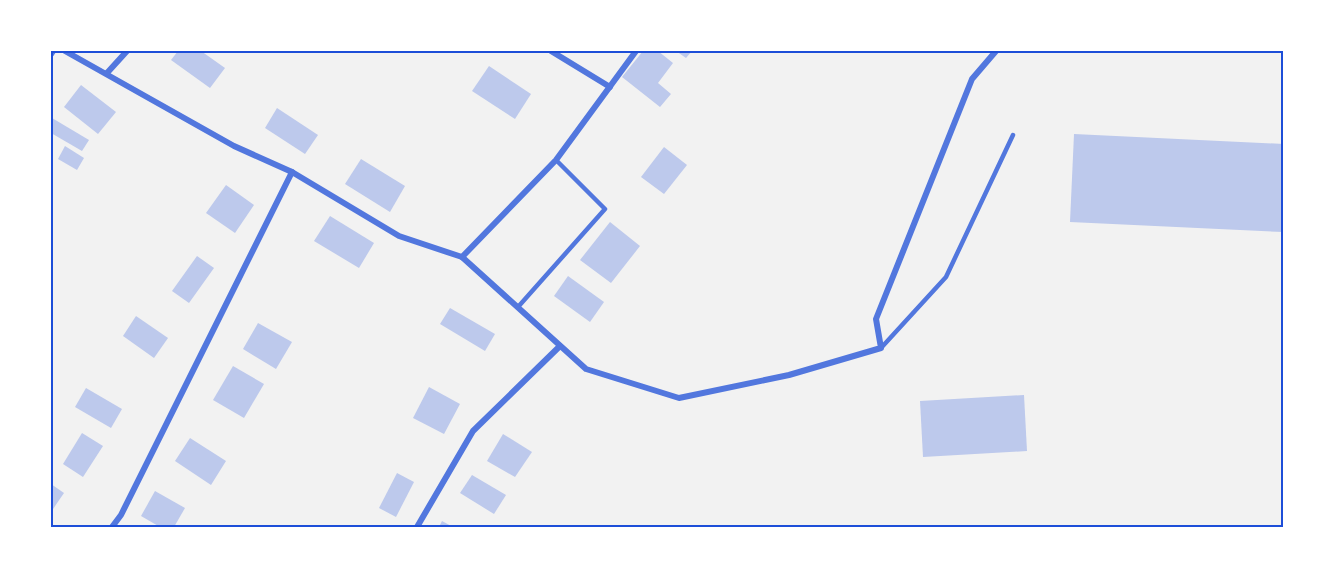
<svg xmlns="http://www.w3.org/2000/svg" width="1335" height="578" font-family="'Exo 2',sans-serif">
	<rect width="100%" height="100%" fill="#f2f2f2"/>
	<g fill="#bdc9ec">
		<polygon points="178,51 201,51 225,68 210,88 171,60"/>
		<polygon points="643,51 658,51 673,63 658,83 671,94 660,107 622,77"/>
		<polygon points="676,51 692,51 686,58"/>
		<polygon points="489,66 531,94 515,119 472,91"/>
		<polygon points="81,85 116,112 98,134 64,107"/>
		<polygon points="277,108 318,135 305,154 265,128"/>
		<polygon points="52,118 89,140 82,151 51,133"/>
		<polygon points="1074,134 1284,144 1283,232 1070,222"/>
		<polygon points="65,146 84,158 77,170 58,159"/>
		<polygon points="664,147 687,165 664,194 641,177"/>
		<polygon points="361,159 405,186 390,212 345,184"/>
		<polygon points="226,185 254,205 235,233 206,213"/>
		<polygon points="330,216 374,243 359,268 314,241"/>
		<polygon points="610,222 640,246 611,283 580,260"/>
		<polygon points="197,256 214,268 189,303 172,291"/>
		<polygon points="568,276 604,302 590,322 554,296"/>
		<polygon points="450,308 495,334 485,351 440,324"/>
		<polygon points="136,316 168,338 154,358 123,336"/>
		<polygon points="258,323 292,342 276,369 243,349"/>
		<polygon points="233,366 264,384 244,418 213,400"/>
		<polygon points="429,387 460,404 444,434 413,418"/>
		<polygon points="86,388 122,409 111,428 75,407"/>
		<polygon points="1024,395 1027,451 923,457 920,401"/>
		<polygon points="82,433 103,446 83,477 63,464"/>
		<polygon points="503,434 532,452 515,477 487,461"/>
		<polygon points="190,438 226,461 211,485 175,461"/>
		<polygon points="397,473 414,482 396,517 379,508"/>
		<polygon points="472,475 506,495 494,514 460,493"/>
		<polygon points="51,484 64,493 51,512"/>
		<polygon points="155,491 185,508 174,527 160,527 141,516"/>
		<polygon points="442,521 453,527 439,527"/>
	</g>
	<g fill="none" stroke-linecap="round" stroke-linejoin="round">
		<g stroke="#5277de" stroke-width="4.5">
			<polyline points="518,307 605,209 556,160"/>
			<polyline points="881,348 946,277 1013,135"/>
		</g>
		<g stroke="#5277de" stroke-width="6">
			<polyline points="65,51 234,146 292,172 399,236 462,257 586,369 679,398 789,375 881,348 876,319 972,79 996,51"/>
			<polyline points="551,51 610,87"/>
			<polyline points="51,54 53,51"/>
			<polyline points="107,73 127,51"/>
			<polyline points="462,257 556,160 636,51"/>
			<polyline points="112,527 121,515 292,172"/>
			<polyline points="417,527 473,431 560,346"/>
		</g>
	</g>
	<rect width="1335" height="578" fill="none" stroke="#ffffff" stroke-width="105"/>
	<rect x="52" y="52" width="1230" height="474" fill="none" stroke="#1d4ed8" stroke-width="2"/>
</svg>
